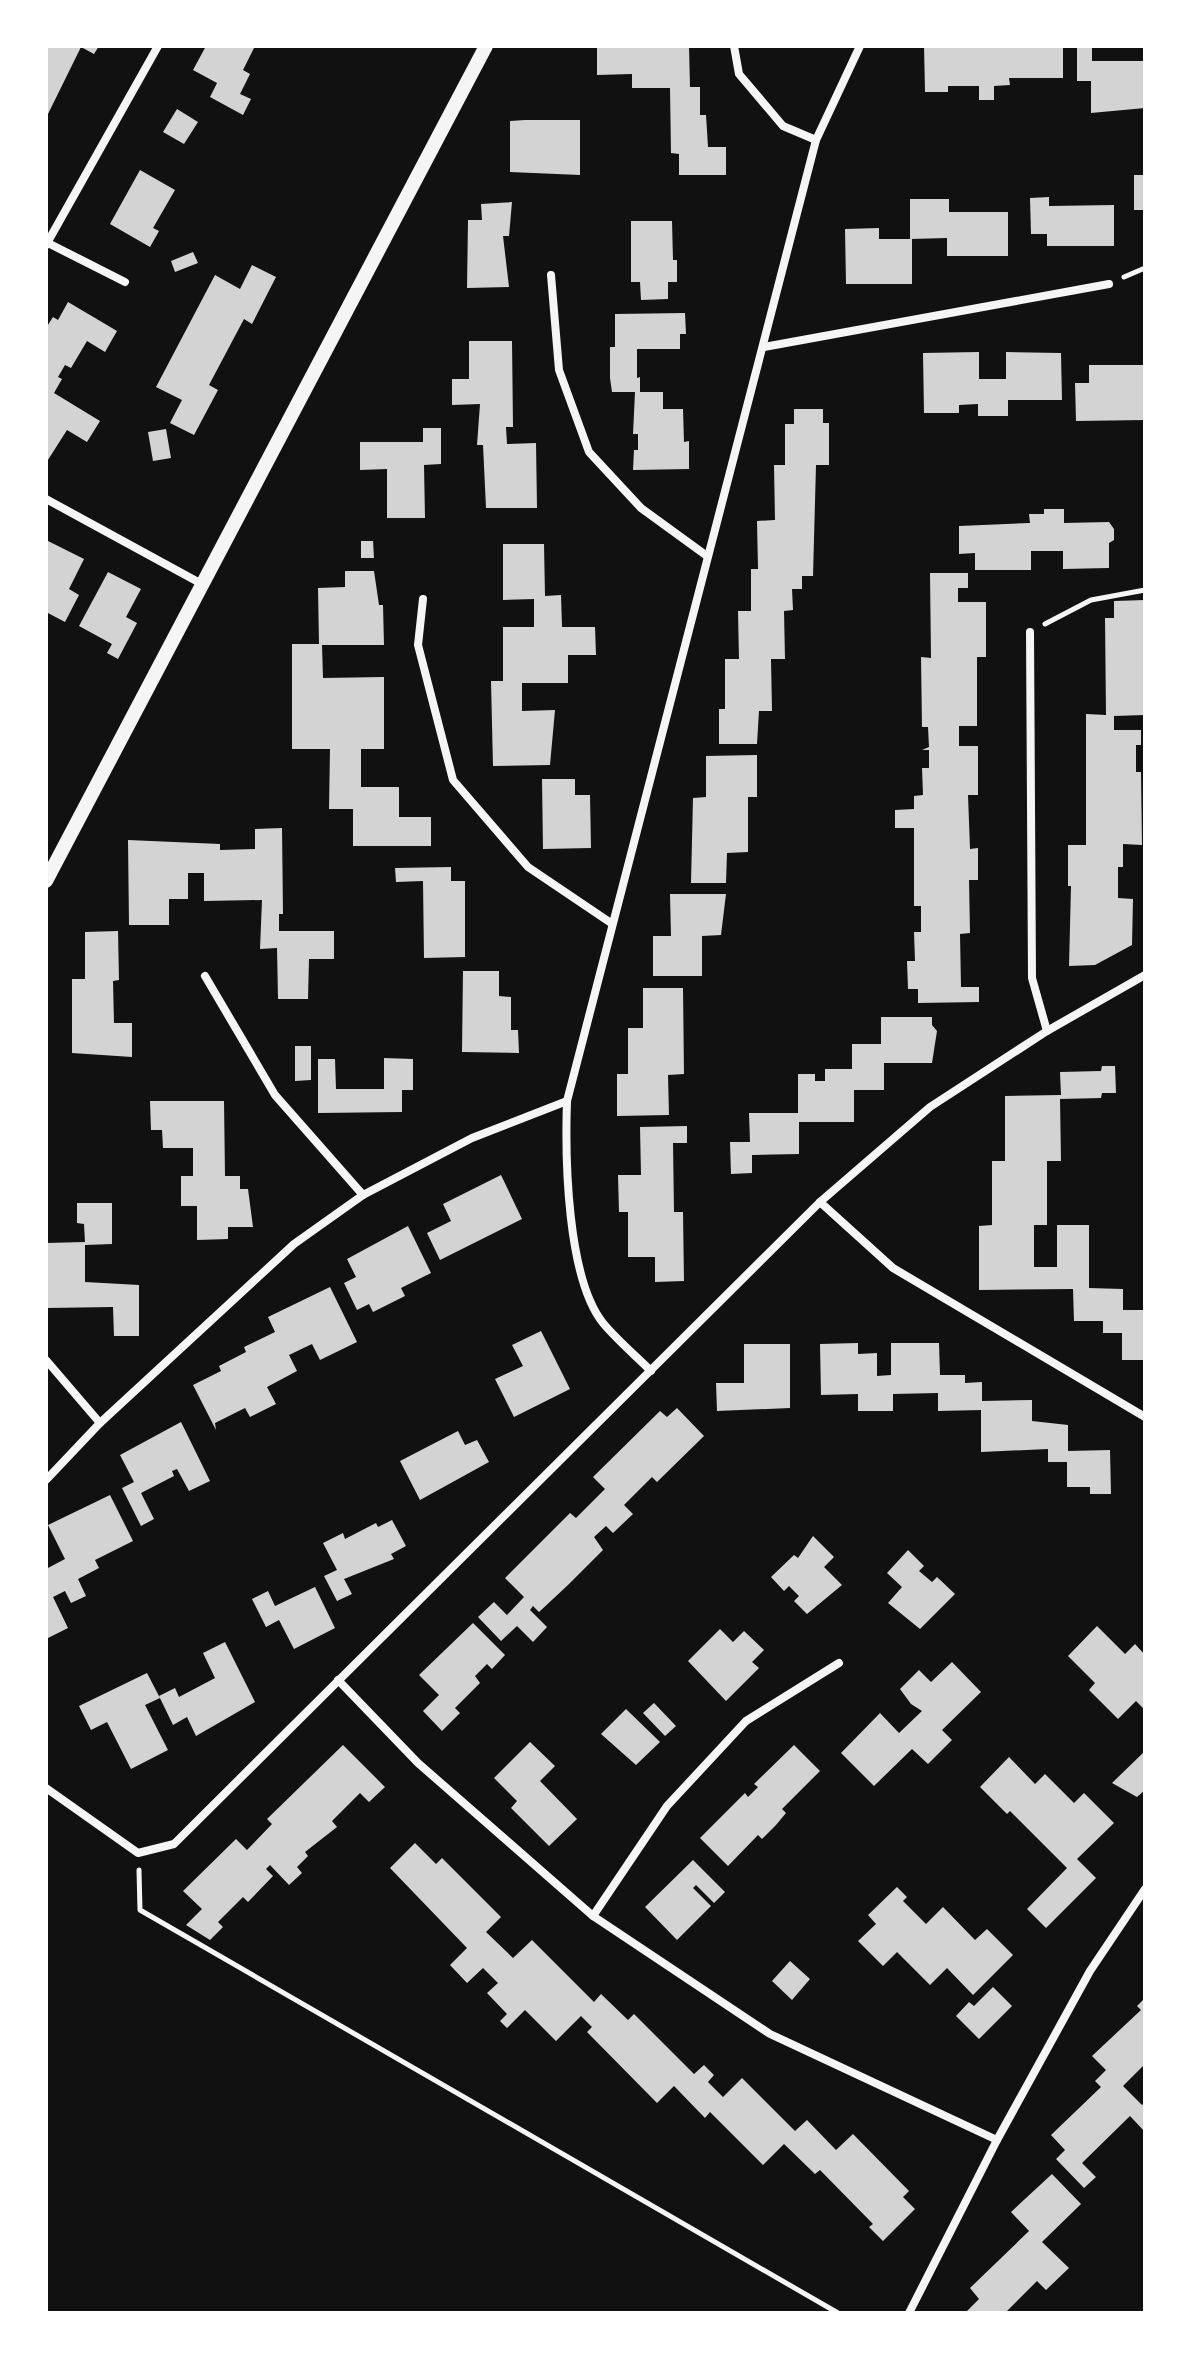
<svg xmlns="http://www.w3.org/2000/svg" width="1191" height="2359" font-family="'DM Sans',sans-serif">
	<rect width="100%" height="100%" fill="#111"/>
	<g fill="#d3d3d3">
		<polygon points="46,46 99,46 94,54 81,47 48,114"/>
		<polygon points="206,46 255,46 243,70 250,74 240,94 251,99 243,115 210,97 217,83 193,70"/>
		<polygon points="597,46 689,46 690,87 700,87 700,115 706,115 708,147 726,147 726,175 679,175 679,154 671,153 670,88 632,88 632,74 597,75"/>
		<polygon points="924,46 1063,46 1063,78 1009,78 1010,85 994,86 994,100 979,100 979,86 948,86 948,92 925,92"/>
		<polygon points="1077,46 1092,46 1092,61 1145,61 1145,108 1091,113 1091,81 1077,81"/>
		<polygon points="177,109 198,122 184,144 163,132"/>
		<polygon points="525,120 580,120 580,175 510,172 510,121"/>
		<polygon points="140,170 175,190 153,228 159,231 150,247 110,224"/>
		<rect x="1134" y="175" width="11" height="35"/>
		<polygon points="1049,197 1049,206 1114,205 1114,246 1047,246 1047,234 1031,234 1030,198"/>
		<polygon points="910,199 949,199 949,212 1008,212 1008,256 947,256 947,238 910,239"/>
		<polygon points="512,202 509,236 503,236 509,287 467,288 468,220 482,220 481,204"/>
		<polygon points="631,221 672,221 673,260 677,260 677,282 668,282 668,299 641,300 640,282 631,282"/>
		<polygon points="879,228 879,239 912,239 912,284 846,284 845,229"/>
		<polygon points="193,252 198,263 175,272 171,261"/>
		<polygon points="252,265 276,277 252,324 244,319 209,385 218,390 194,435 170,423 182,400 156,387 215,275 240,289"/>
		<polygon points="68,302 117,331 105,352 87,341 71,368 65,365 58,377 62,379 54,393 100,421 87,442 67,430 46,463 46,328 53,317 58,320"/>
		<polygon points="685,313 686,334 680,334 680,349 637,349 637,378 640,377 640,392 663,392 663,409 683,409 684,442 689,441 689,469 633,470 634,450 638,450 638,434 633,434 635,392 612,392 610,378 610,347 615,347 615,314"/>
		<polygon points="469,341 512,341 513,427 506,427 507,444 536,443 537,508 486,508 483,445 477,445 480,404 452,405 452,379 469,379"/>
		<polygon points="979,352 979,379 1006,379 1006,352 1061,353 1062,400 1008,400 1008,416 978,416 978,404 959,405 959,413 924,413 923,353"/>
		<polygon points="1089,365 1145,365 1145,420 1076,421 1075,383 1089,383"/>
		<polygon points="794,409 823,409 823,423 829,423 829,465 816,465 813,576 802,576 802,589 792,589 793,610 784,611 785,659 771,659 772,711 759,711 757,744 719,744 719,709 725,709 725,659 739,659 738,611 751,611 751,569 758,569 757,521 775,520 774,465 785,465 785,424 794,424"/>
		<polygon points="423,428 441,428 441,464 424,465 425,518 387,518 387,469 360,470 360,442 423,442"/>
		<polygon points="166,429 171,458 153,461 148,432"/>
		<polygon points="1044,509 1064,509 1064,523 1109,522 1114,529 1114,540 1109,543 1109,568 1063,569 1063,551 1031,551 1031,570 975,570 975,553 959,554 959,526 1030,523 1029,514 1044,514"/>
		<polygon points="46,540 84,559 69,589 79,595 65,622 46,612"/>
		<polygon points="361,541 373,541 374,558 361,558"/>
		<polygon points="503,544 544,544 545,596 561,595 562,627 595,627 596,655 568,655 568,683 522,683 522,711 555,710 550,765 493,766 491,681 503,681 503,627 534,627 534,599 503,600"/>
		<polygon points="345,571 374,571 379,605 383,605 384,645 322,645 323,678 384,677 384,749 361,749 361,787 399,787 399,817 431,817 431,846 353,846 353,809 329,809 330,749 292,749 292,644 319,644 318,588 345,587"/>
		<polygon points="108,572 141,589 126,617 137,623 118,659 107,653 112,644 79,626"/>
		<polygon points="930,573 968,573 968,588 958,588 958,602 986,602 986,657 977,657 977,726 959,726 959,746 978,746 978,795 968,795 970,849 978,848 978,880 969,880 970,933 960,934 961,987 979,987 979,1002 918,1003 918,989 908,989 907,961 915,961 914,932 921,932 921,906 914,906 914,828 895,828 895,810 914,809 914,796 923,795 922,768 929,768 929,750 922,750 929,747 928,727 922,727 921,657 931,658"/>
		<polygon points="1145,600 1145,715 1114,716 1114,730 1141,730 1141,745 1136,745 1136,772 1141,772 1142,845 1123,844 1123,867 1118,867 1118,898 1133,899 1132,945 1095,965 1069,966 1071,886 1068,886 1068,845 1086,845 1086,714 1106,715 1105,618 1114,618 1114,601"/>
		<polygon points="757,755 757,797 748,797 748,852 727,853 726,883 691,883 693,798 706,797 706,756"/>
		<polygon points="542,779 575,779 575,795 590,795 591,848 543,849"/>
		<polygon points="282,828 283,914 279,914 279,931 334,931 334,959 309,959 308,999 278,999 277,948 260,949 262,900 204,901 204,873 188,873 188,899 169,899 169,925 129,925 128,840 220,844 220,850 255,849 255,829"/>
		<polygon points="451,867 451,881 465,881 465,957 424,958 423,881 396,882 395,868"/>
		<polygon points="670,894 726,894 721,935 702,936 702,976 653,976 653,936 671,936"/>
		<polygon points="118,931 119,980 113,981 114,1023 132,1023 132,1057 72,1053 72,979 85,979 85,932"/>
		<polygon points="463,971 499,971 499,996 511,997 511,1030 518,1030 519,1053 462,1052"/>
		<polygon points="643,988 683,988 684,1074 668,1075 669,1115 617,1116 617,1074 628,1074 628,1028 643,1028"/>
		<polygon points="881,1017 932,1017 932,1025 937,1031 932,1063 884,1063 884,1090 854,1090 854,1122 799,1122 799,1154 752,1155 752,1173 731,1174 730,1142 750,1142 749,1113 798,1113 798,1074 815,1074 815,1081 825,1081 825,1069 852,1069 852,1044 881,1044"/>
		<polygon points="295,1046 311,1046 311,1080 295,1081"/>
		<polygon points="384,1058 413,1059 413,1090 402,1090 402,1112 318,1113 318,1059 335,1059 336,1089 384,1089"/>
		<polygon points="1102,1066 1115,1066 1116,1093 1102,1093 1101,1098 1060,1099 1061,1161 1047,1161 1047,1225 1034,1225 1034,1267 1057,1267 1057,1225 1089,1225 1089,1288 1123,1289 1123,1310 1145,1310 1145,1360 1122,1360 1122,1333 1103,1333 1103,1321 1074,1321 1073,1289 979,1290 979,1226 992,1225 992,1161 1005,1161 1005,1096 1061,1095 1060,1072 1101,1071"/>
		<polygon points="150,1101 224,1101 225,1176 240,1176 240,1189 248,1189 253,1227 228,1227 228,1239 197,1240 197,1206 181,1206 181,1176 193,1176 193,1148 163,1148 162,1130 151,1130"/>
		<polygon points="687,1126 687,1143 673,1143 674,1212 683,1212 684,1281 655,1282 655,1257 628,1257 628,1212 619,1212 618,1175 641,1175 640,1127"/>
		<polygon points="501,1175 522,1219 440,1260 427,1233 451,1221 443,1204"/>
		<polygon points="77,1203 112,1203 112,1244 85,1245 85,1282 139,1285 139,1336 114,1336 113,1307 46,1308 46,1243 85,1242 84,1224 77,1223"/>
		<polygon points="408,1226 431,1273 401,1288 405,1296 373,1312 369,1304 357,1310 344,1283 356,1277 347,1259"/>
		<polygon points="330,1287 357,1342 320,1360 312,1344 289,1355 297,1371 267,1387 276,1404 250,1417 245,1408 215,1423 216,1430 193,1385 221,1371 219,1366 246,1352 244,1347 275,1332 268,1317"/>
		<polygon points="541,1331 570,1389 514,1417 495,1379 523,1366 512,1345"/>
		<polygon points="858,1343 858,1354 877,1353 877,1376 891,1375 891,1343 939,1343 940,1375 965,1375 965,1383 982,1382 982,1401 1032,1400 1032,1421 1068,1425 1068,1451 1110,1450 1111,1494 1090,1494 1090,1487 1067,1487 1067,1462 1048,1462 1048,1449 981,1452 981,1410 938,1411 938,1393 893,1394 893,1411 858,1411 858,1394 821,1395 820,1344"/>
		<polygon points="744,1344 790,1344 790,1408 717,1411 716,1383 744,1383"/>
		<polygon points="677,1408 704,1436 657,1482 652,1477 624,1505 633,1514 613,1533 606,1526 594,1537 603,1550 568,1585 539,1612 533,1606 530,1610 547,1627 533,1642 517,1626 501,1641 478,1617 494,1602 507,1615 524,1597 505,1578 570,1513 576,1518 605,1489 593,1477 660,1411 667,1417"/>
		<polygon points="181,1422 210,1481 189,1491 177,1469 172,1471 174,1476 141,1493 154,1519 141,1526 122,1488 134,1482 120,1455"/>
		<polygon points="458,1431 465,1445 477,1440 489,1462 420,1500 400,1461"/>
		<polygon points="110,1495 133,1541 95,1560 99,1568 78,1579 86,1596 71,1603 65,1591 53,1597 68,1628 46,1639 46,1569 65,1559 48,1525"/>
		<polygon points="392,1520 406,1546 391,1554 394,1559 344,1579 352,1594 337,1601 324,1576 337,1570 323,1543 343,1533 345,1539 376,1523 378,1527"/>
		<polygon points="813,1536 834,1557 824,1567 842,1585 807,1614 794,1601 799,1596 789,1586 784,1591 771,1577 794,1555 798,1558"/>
		<polygon points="908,1550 924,1566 919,1571 932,1582 937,1577 955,1594 920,1629 888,1603 902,1587 887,1573"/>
		<polygon points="315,1587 335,1628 294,1649 279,1620 266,1627 252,1599 268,1591 275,1606"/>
		<polygon points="473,1623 505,1655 492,1669 487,1664 475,1676 480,1683 455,1708 460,1713 442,1731 423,1711 439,1695 419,1675"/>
		<polygon points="1097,1626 1125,1654 1135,1644 1145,1655 1145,1710 1136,1701 1118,1719 1089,1690 1095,1683 1068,1656"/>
		<polygon points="720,1629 733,1642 744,1631 764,1650 752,1662 759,1668 726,1701 688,1661"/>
		<polygon points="225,1642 255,1702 196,1736 187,1717 173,1725 159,1696 175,1688 179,1697 215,1678 203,1653"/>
		<polygon points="952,1662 981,1692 942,1730 952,1740 928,1764 912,1749 874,1786 841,1753 880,1713 899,1733 922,1711 911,1704 900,1689 919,1670 931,1682"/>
		<polygon points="147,1673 160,1698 145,1705 168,1750 131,1769 107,1722 91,1730 79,1706"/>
		<polygon points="654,1703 676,1726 665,1736 643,1713"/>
		<polygon points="626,1709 660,1742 636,1765 601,1734"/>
		<polygon points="530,1742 555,1766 540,1781 577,1819 549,1846 511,1808 517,1801 494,1778"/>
		<polygon points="343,1745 385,1787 369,1802 360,1793 332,1821 337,1827 305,1852 308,1856 297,1867 302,1873 289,1885 270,1865 266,1869 273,1876 248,1902 243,1897 218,1922 223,1927 210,1940 186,1925 202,1909 183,1891 236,1839 247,1850 272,1824 267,1819"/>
		<polygon points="794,1745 820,1771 782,1809 786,1813 776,1825 762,1839 758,1835 728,1866 700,1838 745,1793 748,1797 758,1787 754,1784"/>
		<polygon points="1145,1751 1145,1790 1137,1797 1112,1783"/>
		<polygon points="1009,1757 1035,1784 1045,1774 1074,1803 1084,1793 1114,1823 1077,1859 1096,1878 1046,1928 1027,1909 1067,1868 1010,1811 1007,1814 980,1787"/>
		<polygon points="415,1843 436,1864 442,1858 501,1917 486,1932 513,1958 532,1940 594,2002 601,1994 628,2020 634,2014 694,2074 704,2065 714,2075 708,2082 723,2097 742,2078 795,2131 807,2120 836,2150 853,2134 909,2191 903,2197 915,2209 883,2241 869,2227 873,2224 820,2170 815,2174 784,2144 763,2165 710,2112 705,2118 674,2086 657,2103 587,2032 592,2027 581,2016 556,2041 525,2010 507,2028 500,2021 507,2014 487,1993 498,1983 483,1968 467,1983 450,1965 467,1948 390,1868"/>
		<polygon points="693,1860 725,1892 714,1903 696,1885 693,1888 711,1906 677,1940 645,1907"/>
		<polygon points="897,1887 907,1897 903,1901 926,1924 943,1907 975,1940 987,1929 1013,1955 973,1995 947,1968 930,1985 897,1952 883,1966 858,1941 876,1924 868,1915"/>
		<polygon points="790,1961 810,1979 792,2000 772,1981"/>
		<polygon points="993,1987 1012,2006 979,2039 956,2016 969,2002 974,2006"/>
		<polygon points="1145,1998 1145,2064 1123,2086 1142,2105 1145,2102 1145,2132 1130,2116 1082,2163 1096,2177 1084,2188 1056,2159 1065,2150 1051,2135 1101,2087 1095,2081 1106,2070 1092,2056 1141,2010 1137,2006"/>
		<polygon points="1052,2174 1081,2204 1042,2242 1069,2268 1046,2290 1037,2281 1005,2313 965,2313 979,2299 970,2288 1029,2231 1011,2212"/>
	</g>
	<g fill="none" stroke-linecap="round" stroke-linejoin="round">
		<g stroke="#f5f5f5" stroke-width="5">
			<polyline points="1124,277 1145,268"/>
			<polyline points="1045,624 1091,600 1145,590"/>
			<polyline points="139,1870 140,1910 838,2313"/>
		</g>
		<g stroke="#f5f5f5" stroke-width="8">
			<polyline points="734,46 739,74 783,126 816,140"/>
			<polyline points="46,242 125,282"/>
			<polyline points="46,245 158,46"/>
			<polyline points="551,275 559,370 589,452 641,508 707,556"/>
			<polyline points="764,347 1109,284"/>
			<polyline points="46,499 200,583"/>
			<polyline points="423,599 418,645 453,780 528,867 611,923"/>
			<polyline points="1030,632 1032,978 1047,1031"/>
			<polyline points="205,976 275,1095 363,1195"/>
			<polyline points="820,1202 893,1268 1145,1417"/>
			<polyline points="46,1360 100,1423"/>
			<path d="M 651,1371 C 635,1355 617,1340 603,1323 C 567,1278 565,1158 567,1101 L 816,140 L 860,46"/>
			<polyline points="46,1480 100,1423 294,1244 363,1195 472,1138 567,1101"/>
			<polyline points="338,1680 418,1763 593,1916 770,2034 997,2140 1090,1971 1145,1889"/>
			<polyline points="46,1788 138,1853 174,1844 820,1202 930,1107 1047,1031 1145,975"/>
			<polyline points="593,1916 667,1806 746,1721 839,1663"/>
			<polyline points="909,2313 997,2140"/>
		</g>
		<polyline stroke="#f5f5f5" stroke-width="14" points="46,881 486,46"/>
	</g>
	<rect width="1191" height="2359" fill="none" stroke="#ffffff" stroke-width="96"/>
</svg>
